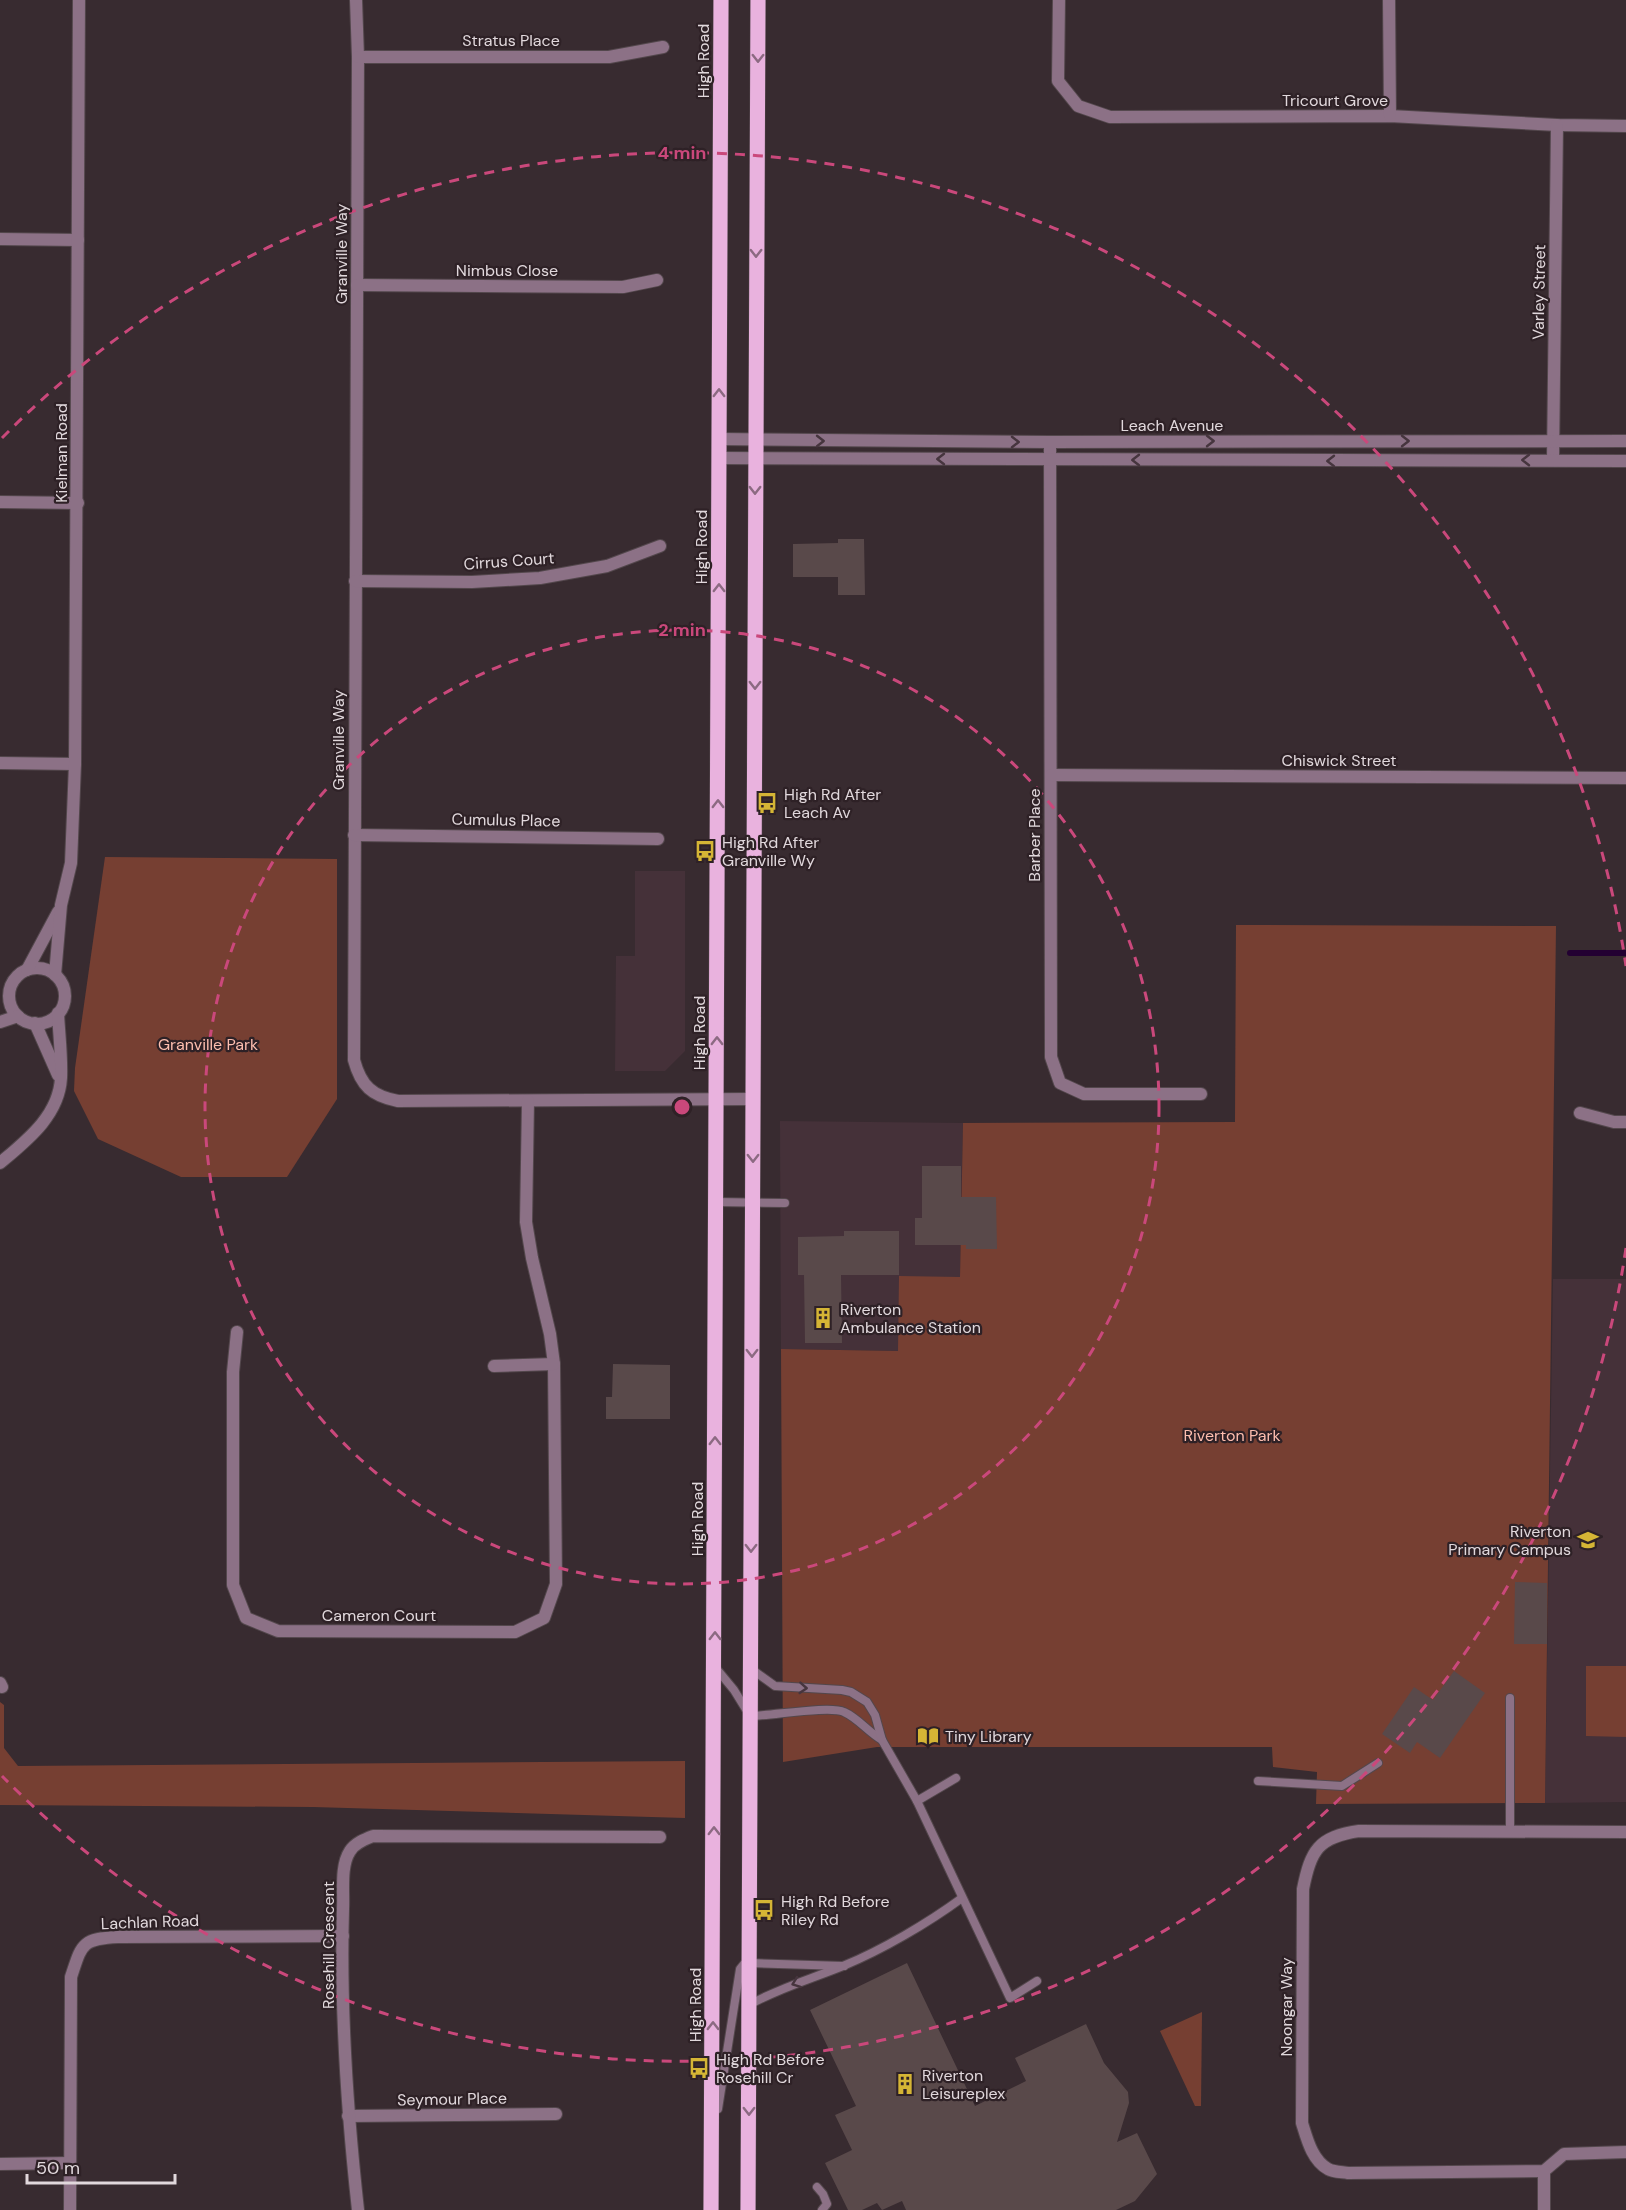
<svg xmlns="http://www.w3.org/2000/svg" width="1626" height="2210" font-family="'DM Sans',sans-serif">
	<rect width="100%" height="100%" fill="#382b30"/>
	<g fill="#453139">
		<polygon points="635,871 685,871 685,1051 665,1071 615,1071 616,956 635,956"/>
		<polygon points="780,1121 963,1123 960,1277 899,1351 781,1349"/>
		<polygon points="1553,1279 1626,1279 1626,1802 1545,1803"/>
	</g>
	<g fill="#763f32">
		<polygon points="105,857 337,859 337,1099 287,1177 181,1177 98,1139 74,1091 75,1068"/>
		<polygon points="1236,925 1556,926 1545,1803 1316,1804 1317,1772 1273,1767 1272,1747 877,1747 783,1762 781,1349 898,1351 899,1276 960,1277 963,1123 1235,1122"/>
		<polygon points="1586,1666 1626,1666 1626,1737 1586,1736"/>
		<polygon points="0,1702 4,1705 4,1748 18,1766 685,1761 685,1818 313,1807 0,1805"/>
		<polygon points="1202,2012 1201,2106 1195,2106 1160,2031"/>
	</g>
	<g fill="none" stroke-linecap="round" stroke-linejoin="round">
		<polyline stroke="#230032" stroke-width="6" points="1570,953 1626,953"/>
	</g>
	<g fill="#59494a">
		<polygon points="838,539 864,539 865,595 838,595 838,577 793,577 793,544 838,543"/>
		<polygon points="922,1166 961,1166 961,1197 996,1197 997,1249 966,1249 966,1245 915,1245 915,1218 922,1218"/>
		<polygon points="844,1231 899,1231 899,1275 841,1275 842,1343 805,1343 804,1275 798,1275 798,1237 844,1236"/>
		<polygon points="613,1364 670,1365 670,1419 606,1419 606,1397 612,1397"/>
		<polygon points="1515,1582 1547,1583 1547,1644 1514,1644"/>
		<polygon points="1454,1671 1485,1693 1440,1758 1417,1742 1410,1753 1382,1734 1414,1687 1433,1700"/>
		<polygon points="907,1963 975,2106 1026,2081 1015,2058 1086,2024 1104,2063 1128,2092 1129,2103 1117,2142 1137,2133 1157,2174 1135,2201 1116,2210 906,2210 902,2201 882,2210 877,2203 862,2210 848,2210 825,2163 852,2150 835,2115 856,2106 810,2010"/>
	</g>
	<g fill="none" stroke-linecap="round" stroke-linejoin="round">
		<defs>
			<g id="service">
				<polyline points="716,1202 785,1203"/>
				<path d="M 715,1667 L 734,1690 L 750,1716 C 771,1716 830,1705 844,1712 C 858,1718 868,1732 882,1740"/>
				<polyline points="750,1668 775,1686 842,1690 851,1692 867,1702 875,1715 882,1740 917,1801 1010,1998 1037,1981"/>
				<polyline points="1258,1781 1342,1786 1378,1763"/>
				<polyline points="917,1801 956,1778"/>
				<polyline points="1510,1832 1510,1698"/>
				<path d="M 749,2005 C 779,1988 811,1979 843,1966 C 882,1950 928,1923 962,1898"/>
				<polyline points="718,2109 740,1969 744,1964 750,1963 844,1966"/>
				<polyline points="817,2187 823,2194 827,2204 822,2210"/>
			</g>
			<g id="minor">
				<path d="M 356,0 L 358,57 L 354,1060 C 361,1086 372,1096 398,1101 L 753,1099"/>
				<polyline points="1059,0 1058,81 1078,106 1110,117 1390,116 1557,125 1626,126"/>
				<polyline points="1389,0 1390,116"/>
				<polyline points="358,57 609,57 663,47"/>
				<polyline points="0,239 78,240"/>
				<polyline points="357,285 623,287 657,280"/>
				<polyline points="1050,442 1051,1057 1060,1083 1084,1094 1201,1094"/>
				<polyline points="1553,460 1557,125"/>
				<polyline points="0,502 78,503"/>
				<polyline points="355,581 472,582 540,578 607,566 660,546"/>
				<polyline points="0,763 75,764"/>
				<polyline points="1051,775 1626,778"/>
				<polyline points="354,835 658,839"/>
				<circle cx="37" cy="996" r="28"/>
				<polyline points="0,1022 18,1016"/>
				<polyline points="35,1023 58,1075"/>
				<polyline points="1580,1113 1614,1122 1626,1122"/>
				<path d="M 0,1163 C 26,1141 59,1116 61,1078 C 62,1057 59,1034 58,1013"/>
				<polyline points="237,1332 233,1372 233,1585 246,1618 278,1631 515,1632 544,1618 556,1584 554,1364 550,1334 532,1258 526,1222 528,1101"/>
				<polyline points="494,1366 554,1364"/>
				<polyline points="0,1683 2,1687"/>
				<path d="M 1626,1832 L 1359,1831 C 1318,1837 1311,1850 1303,1889 L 1302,2123 C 1307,2139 1312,2160 1328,2169 C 1333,2172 1342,2172 1348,2173 L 1544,2171 L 1564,2154 L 1626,2152"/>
				<polyline points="348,2116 556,2114"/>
				<polyline points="0,2164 70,2163"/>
				<polyline points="1544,2171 1544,2210"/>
				<path d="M 70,2210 L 71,1977 C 82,1944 81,1939 118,1937 L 343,1936"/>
				<path d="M 358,2210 C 347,2110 340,2009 343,1909 C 344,1892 340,1866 350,1851 C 355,1843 365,1839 373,1836 L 660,1837"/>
			</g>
			<g id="tertiary">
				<polyline points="719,439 1050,442 1626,441"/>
				<polyline points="719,458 1626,461"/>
				<polyline points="27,970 58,912"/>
				<polyline points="55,975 61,905 71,863 75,764 79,0"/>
			</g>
			<g id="primary">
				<polyline points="711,2210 721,0"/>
				<polyline points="748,2210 758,0"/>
			</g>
		</defs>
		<use href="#service" stroke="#53474c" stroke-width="10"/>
		<use href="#minor" stroke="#53474c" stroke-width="14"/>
		<use href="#tertiary" stroke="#53474c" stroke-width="14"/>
		<use href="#primary" stroke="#53474c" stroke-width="16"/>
		<use href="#service" stroke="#8c7186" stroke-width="8"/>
		<use href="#minor" stroke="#8c7186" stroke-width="12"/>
		<use href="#tertiary" stroke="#8c7186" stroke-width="12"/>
		<use href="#primary" stroke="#e9b2de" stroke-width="15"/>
	</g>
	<defs><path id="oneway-chevron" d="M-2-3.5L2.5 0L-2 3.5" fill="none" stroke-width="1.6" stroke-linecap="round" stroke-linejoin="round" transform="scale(1.5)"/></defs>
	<g stroke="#8c6a82">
		<use href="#oneway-chevron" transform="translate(758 58) rotate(90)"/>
		<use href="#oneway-chevron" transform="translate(756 253) rotate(90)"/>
		<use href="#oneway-chevron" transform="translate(719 393) rotate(-90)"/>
		<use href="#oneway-chevron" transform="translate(755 490) rotate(90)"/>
		<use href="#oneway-chevron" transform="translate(719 588) rotate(-90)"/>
		<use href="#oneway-chevron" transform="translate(755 685) rotate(90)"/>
		<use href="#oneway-chevron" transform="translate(718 804) rotate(-90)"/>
		<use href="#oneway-chevron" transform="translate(717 1041) rotate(-90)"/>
		<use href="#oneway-chevron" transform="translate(753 1158) rotate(90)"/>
		<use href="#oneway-chevron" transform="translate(752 1353) rotate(90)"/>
		<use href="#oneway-chevron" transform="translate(715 1441) rotate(-90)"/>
		<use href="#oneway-chevron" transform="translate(751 1548) rotate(90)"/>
		<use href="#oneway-chevron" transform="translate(715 1636) rotate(-90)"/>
		<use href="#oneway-chevron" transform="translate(714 1831) rotate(-90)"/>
		<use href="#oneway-chevron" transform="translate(713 2026) rotate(-90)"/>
		<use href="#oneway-chevron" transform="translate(749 2111) rotate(90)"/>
	</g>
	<g stroke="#46353e">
		<use href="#oneway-chevron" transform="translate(820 441)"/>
		<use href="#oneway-chevron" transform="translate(1210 441)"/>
		<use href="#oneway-chevron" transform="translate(1405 441)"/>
		<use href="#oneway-chevron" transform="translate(1015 442)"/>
		<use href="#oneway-chevron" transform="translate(941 459) rotate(-180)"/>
		<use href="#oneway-chevron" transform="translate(1136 460) rotate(-180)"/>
		<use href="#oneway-chevron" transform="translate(1526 460) rotate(180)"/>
		<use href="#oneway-chevron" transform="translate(1331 461) rotate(-180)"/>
		<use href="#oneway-chevron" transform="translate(803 1688) rotate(4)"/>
		<use href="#oneway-chevron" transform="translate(796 1983) rotate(160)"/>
	</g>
	<g fill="none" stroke="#ca487b" stroke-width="3" stroke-dasharray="10 8">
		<circle cx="682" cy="1107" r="477"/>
		<path d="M1626 1248A954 954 0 0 1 2 1776M2 438A954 954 0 0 1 1626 966"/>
	</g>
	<defs>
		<symbol id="bus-bare" viewBox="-9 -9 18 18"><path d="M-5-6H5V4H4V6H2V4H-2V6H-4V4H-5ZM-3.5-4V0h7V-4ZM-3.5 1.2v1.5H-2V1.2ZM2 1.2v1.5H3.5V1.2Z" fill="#d5b535" stroke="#2e2126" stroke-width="2.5" paint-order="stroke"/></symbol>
		<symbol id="building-bare" viewBox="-9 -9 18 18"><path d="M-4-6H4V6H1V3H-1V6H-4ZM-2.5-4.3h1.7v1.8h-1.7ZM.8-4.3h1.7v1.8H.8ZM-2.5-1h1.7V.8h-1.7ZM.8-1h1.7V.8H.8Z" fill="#d5b535" stroke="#2e2126" stroke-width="2.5" paint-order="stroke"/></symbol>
		<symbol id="school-bare" viewBox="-9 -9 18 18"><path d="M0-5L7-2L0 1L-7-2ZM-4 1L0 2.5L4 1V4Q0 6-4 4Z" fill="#d5b535" stroke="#2e2126" stroke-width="2.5" paint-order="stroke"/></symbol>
		<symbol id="library-bare" viewBox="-9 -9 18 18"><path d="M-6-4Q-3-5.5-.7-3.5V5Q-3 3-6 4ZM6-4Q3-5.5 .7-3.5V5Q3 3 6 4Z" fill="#d5b535" stroke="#2e2126" stroke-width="2.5" paint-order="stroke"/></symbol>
	</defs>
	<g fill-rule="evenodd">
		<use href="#bus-bare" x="752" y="788" width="30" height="30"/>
		<use href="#bus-bare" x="690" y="836" width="30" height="30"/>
		<use href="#building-bare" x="808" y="1303" width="30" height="30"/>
		<use href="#school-bare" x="1573" y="1525" width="30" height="30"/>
		<use href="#library-bare" x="913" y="1721" width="30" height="30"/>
		<use href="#bus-bare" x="749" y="1895" width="30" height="30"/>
		<use href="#bus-bare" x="684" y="2053" width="30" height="30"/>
		<use href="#building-bare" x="890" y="2069" width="30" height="30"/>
	</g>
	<g text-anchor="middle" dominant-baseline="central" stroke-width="4.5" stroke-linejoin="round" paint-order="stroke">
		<g font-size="16" fill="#e1d8dc" stroke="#2e2126">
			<text x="511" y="40">Stratus Place</text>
			<text transform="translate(703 61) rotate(-90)">High Road</text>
			<text x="1335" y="100">Tricourt Grove</text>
			<text transform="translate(341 254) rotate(-90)">Granville Way</text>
			<text x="507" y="270">Nimbus Close</text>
			<text transform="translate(1539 292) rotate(-89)">Varley Street</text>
			<text x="1172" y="425">Leach Avenue</text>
			<text transform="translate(61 453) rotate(-90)">Kielman Road</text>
			<text transform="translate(701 547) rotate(-90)">High Road</text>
			<text transform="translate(509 561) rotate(-4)">Cirrus Court</text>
			<text transform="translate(338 740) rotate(-90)">Granville Way</text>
			<text x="1339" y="760">Chiswick Street</text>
			<text transform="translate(506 820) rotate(1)">Cumulus Place</text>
			<text transform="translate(1034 835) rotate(-90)">Barber Place</text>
			<text transform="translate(699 1033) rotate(-90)">High Road</text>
			<text transform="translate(697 1519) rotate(-90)">High Road</text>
			<text x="379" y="1615">Cameron Court</text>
			<text transform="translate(150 1922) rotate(-2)">Lachlan Road</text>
			<text transform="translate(328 1945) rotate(-90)">Rosehill Crescent</text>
			<text transform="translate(695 2005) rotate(-90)">High Road</text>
			<text transform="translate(1286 2007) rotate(-90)">Noongar Way</text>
			<text transform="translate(452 2099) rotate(-1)">Seymour Place</text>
		</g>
		<g font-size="16" fill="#e1d8dc" stroke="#2e2126" text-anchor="start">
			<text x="784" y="794">High Rd After<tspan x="784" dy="18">Leach Av</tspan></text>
			<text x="722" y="842">High Rd After<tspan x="722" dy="18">Granville Wy</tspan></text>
			<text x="840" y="1309">Riverton<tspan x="840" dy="18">Ambulance Station</tspan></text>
			<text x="1571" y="1531" text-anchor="end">Riverton<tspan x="1571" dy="18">Primary Campus</tspan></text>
			<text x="945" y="1736">Tiny Library</text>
			<text x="781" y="1901">High Rd Before<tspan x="781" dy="18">Riley Rd</tspan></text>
			<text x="716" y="2059">High Rd Before<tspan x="716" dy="18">Rosehill Cr</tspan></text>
			<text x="922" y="2075">Riverton<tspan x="922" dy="18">Leisureplex</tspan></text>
		</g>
		<g font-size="16" fill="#febeaf" stroke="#2e2126">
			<text x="208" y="1044">Granville Park</text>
			<text x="1232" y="1435">Riverton Park</text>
		</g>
	</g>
	<circle cx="682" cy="1107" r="9" fill="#ca487b" stroke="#2e2126" stroke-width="3"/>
	<g font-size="18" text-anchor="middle" font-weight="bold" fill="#ca487b" stroke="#2e2126" stroke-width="4.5" stroke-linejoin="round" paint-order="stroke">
		<text x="682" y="159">4 min</text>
		<text x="682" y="636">2 min</text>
	</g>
	<path d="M27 2174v9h148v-9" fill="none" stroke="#e1d8dc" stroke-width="3"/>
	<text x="36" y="2174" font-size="18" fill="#e1d8dc" stroke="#2e2126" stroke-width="4.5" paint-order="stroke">50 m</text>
</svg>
